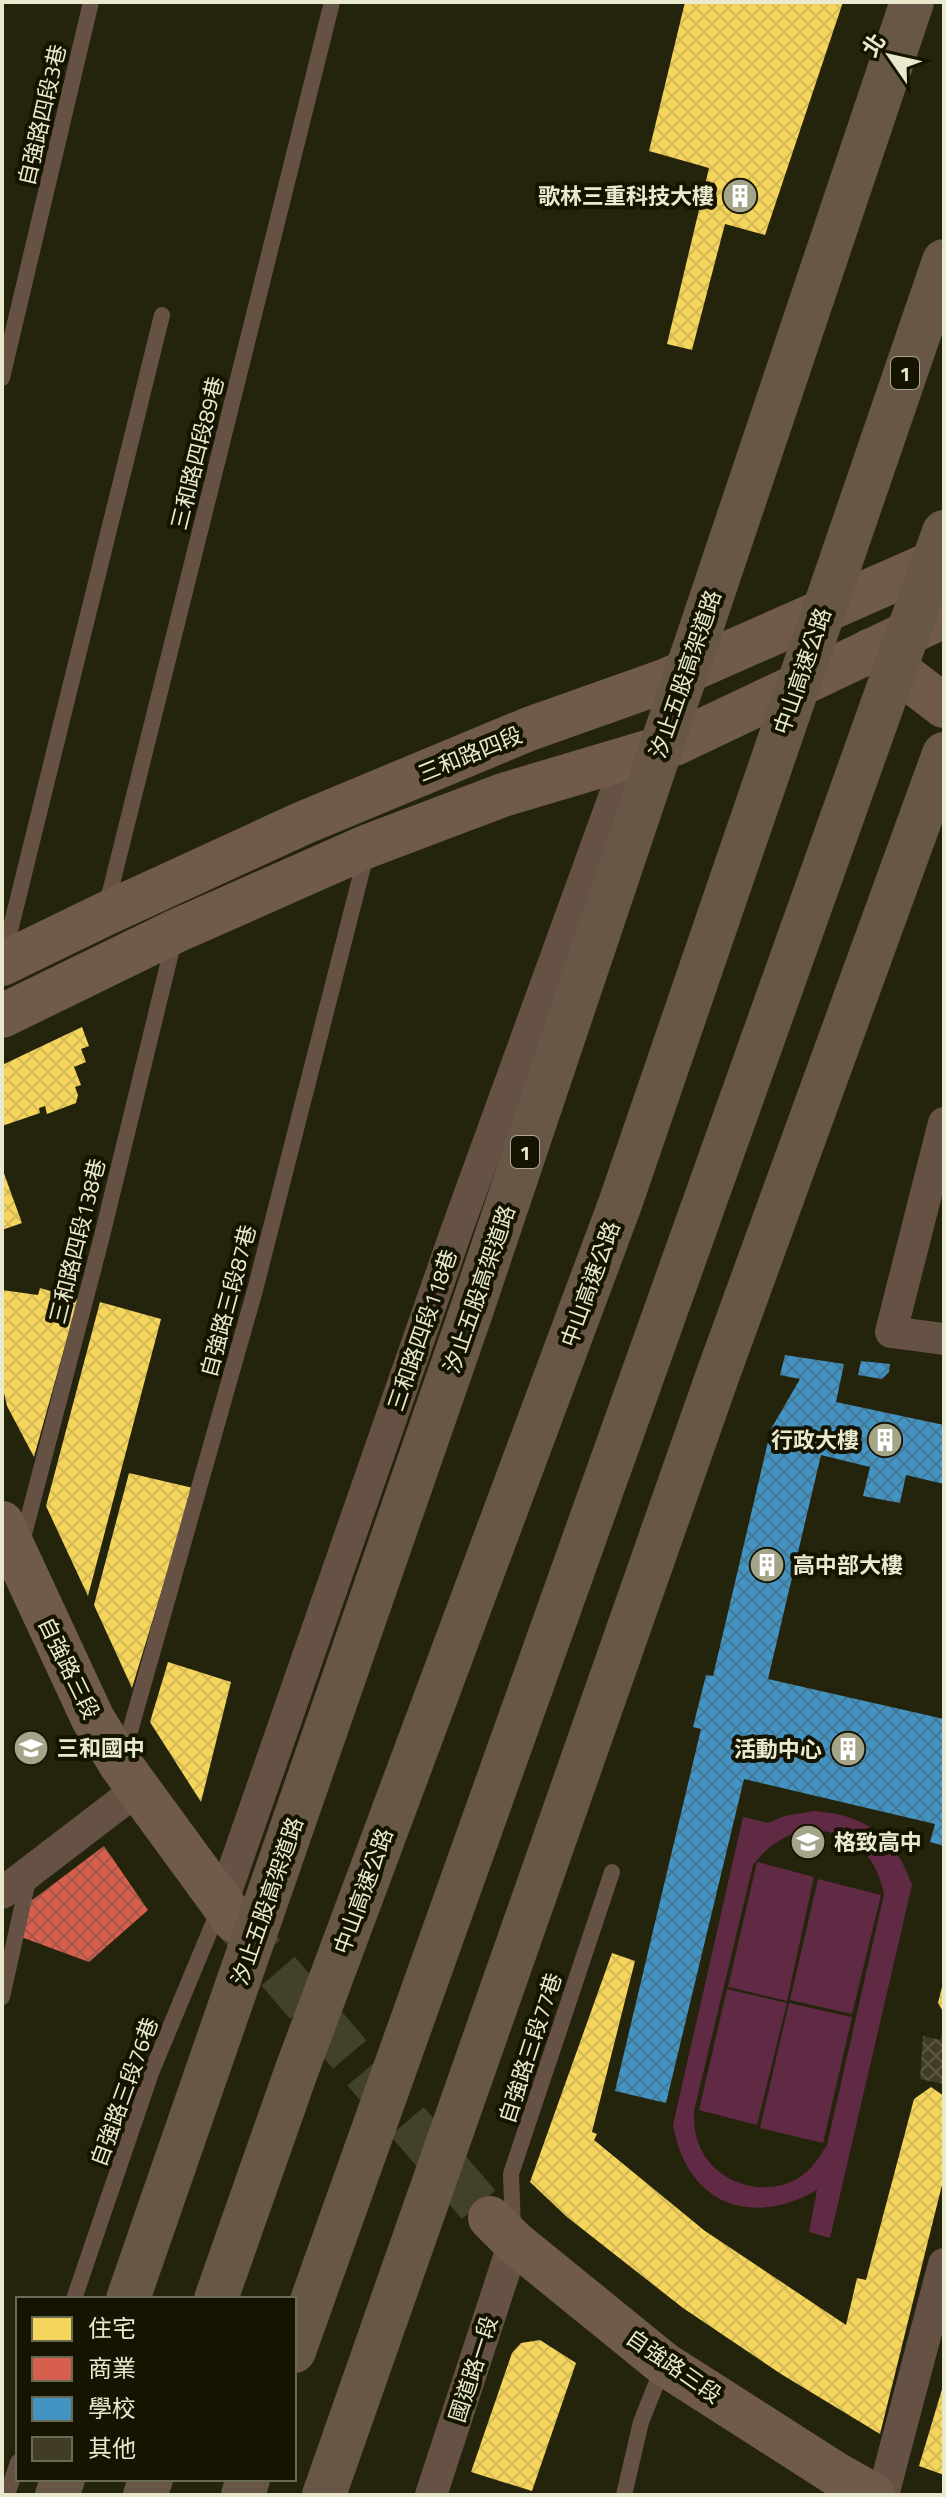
<svg xmlns="http://www.w3.org/2000/svg" width="946" height="2497" font-family="'Titillium Web','Noto Sans TC',sans-serif">
	<defs>
		<pattern id="homes-cross-hatch" width="8" height="8" patternUnits="userSpaceOnUse" patternTransform="scale(2)"><rect width="8" height="8" fill="#f6d55c"/><path d="M0 0l8 8M0 8l8-8" fill="none" stroke="#d3b856"/></pattern>
		<pattern id="shops-cross-hatch" width="8" height="8" patternUnits="userSpaceOnUse" patternTransform="scale(2)"><rect width="8" height="8" fill="#d6604d"/><path d="M0 0l8 8M0 8l8-8" fill="none" stroke="#a45748"/></pattern>
		<pattern id="schools-cross-hatch" width="8" height="8" patternUnits="userSpaceOnUse" patternTransform="scale(2)"><rect width="8" height="8" fill="#4393c3"/><path d="M0 0l8 8M0 8l8-8" fill="none" stroke="#447894"/></pattern>
		<pattern id="building-cross-hatch" width="8" height="8" patternUnits="userSpaceOnUse" patternTransform="scale(2)"><rect width="8" height="8" fill="#403c26"/><path d="M0 0l8 8M0 8l8-8" fill="none" stroke="#5c5844"/></pattern>
	</defs>
	<rect width="100%" height="100%" fill="#24230c"/>
	<g fill="#602a45" fill-rule="evenodd">
		<path d="M 814,1811 C 866,1815 895,1836 912,1885 L 830,2238 L 809,2232 L 817,2190 C 750,2228 687,2204 673,2125 L 743,1817 L 768,1823 L 784,1816 ZM 804,1830 C 847,1828 876,1852 884,1894 L 827,2145 C 820,2156 814,2166 804,2174 C 773,2199 722,2187 703,2153 C 695,2139 694,2126 694,2111 L 753,1865 C 768,1846 781,1837 804,1830 Z"/>
		<polygon points="757,1862 814,1877 787,2001 728,1987"/>
		<polygon points="818,1879 881,1895 852,2014 790,2000"/>
		<polygon points="727,1989 787,2003 757,2125 699,2110"/>
		<polygon points="789,2003 852,2017 823,2143 760,2128"/>
	</g>
	<g fill="url(#homes-cross-hatch)">
		<polygon points="685,2 843,2 765,235 725,224 692,350 667,344 709,168 649,151"/>
		<polygon points="82,1027 89,1046 81,1049 86,1062 74,1067 81,1085 75,1087 78,1095 76,1103 47,1114 45,1106 39,1108 40,1113 2,1126 2,1065"/>
		<polygon points="2,1168 22,1223 2,1230"/>
		<polygon points="40,1288 78,1299 34,1457 7,1406 2,1384 2,1290 38,1295"/>
		<polygon points="100,1302 161,1319 88,1596 46,1506"/>
		<polygon points="129,1473 193,1488 132,1688 94,1605"/>
		<polygon points="168,1662 231,1682 201,1802 150,1722"/>
		<polygon points="612,1953 635,1961 592,2132 597,2134 594,2140 705,2231 846,2325 857,2278 866,2280 914,2099 931,2087 944,2096 944,2177 880,2434 781,2374 683,2308 567,2217 530,2182"/>
		<polygon points="943,1983 944,1983 944,2013 938,2003"/>
		<polygon points="540,2340 576,2363 532,2491 471,2472 512,2353 521,2343"/>
		<polygon points="943,2386 944,2387 944,2475 919,2466"/>
	</g>
	<polygon fill="url(#shops-cross-hatch)" points="104,1846 148,1910 89,1962 21,1937 31,1901"/>
	<g fill="url(#schools-cross-hatch)">
		<polygon points="785,1355 844,1364 836,1402 944,1425 944,1484 906,1475 900,1503 863,1496 870,1467 821,1455 768,1679 944,1719 944,1846 930,1842 935,1824 744,1779 666,2103 615,2091 701,1729 693,1727 706,1675 713,1676 771,1429 800,1379 780,1375"/>
		<polygon points="861,1361 890,1364 889,1372 882,1379 858,1375"/>
	</g>
	<polygon fill="url(#building-cross-hatch)" points="944,2030 944,2084 920,2079 923,2036 940,2040"/>
	<g fill="none" stroke-linecap="round" stroke-linejoin="round">
		<polyline stroke="#424129" stroke-width="44" stroke-dasharray="44 22" stroke-linecap="butt" points="235,1921 490,2218"/>
		<g stroke="#655245" stroke-width="16">
			<polyline points="2,378 91,2"/>
			<polyline points="106,908 332,2"/>
			<polyline points="4,955 162,315"/>
			<polyline points="22,1542 102,1236 174,940"/>
			<polyline points="123,1756 255,1290 366,855"/>
			<polyline points="2,1997 29,1876"/>
			<polyline points="513,2229 511,2174 612,1872"/>
			<polyline points="74,2299 151,2073 220,1907"/>
			<polyline points="7,2495 18,2462"/>
			<polyline points="624,2495 641,2422 663,2367"/>
		</g>
		<g stroke="#655245" stroke-width="32">
			<polyline points="944,1123 891,1332 944,1339"/>
			<polyline points="2,1893 138,1789"/>
			<polyline points="222,1903 456,1232 628,759"/>
			<polyline points="431,2495 514,2242"/>
			<polyline points="883,2495 944,2264"/>
		</g>
		<g stroke="#705a4a" stroke-width="44">
			<polyline points="871,650 944,706"/>
			<polyline points="2,964 105,914 303,823 529,729 667,680 944,558"/>
			<polyline points="2,1016 176,931 368,846 503,795 674,744 944,616"/>
			<polyline points="2,1523 93,1719 121,1765 235,1921"/>
			<polyline points="490,2218 514,2242 664,2364 836,2474 873,2495"/>
		</g>
		<g stroke="#685747" stroke-width="44">
			<polyline points="128,2299 471,1312 912,2"/>
			<polyline points="216,2299 296,2072 620,1204 944,261"/>
			<polyline points="294,2351 944,532"/>
			<polyline points="57,2495 63,2479"/>
			<polyline points="145,2495 151,2479"/>
			<polyline points="243,2495 248,2479"/>
			<polyline points="324,2495 717,1377 944,754"/>
		</g>
	</g>
	<defs>
		<symbol id="building-disc" viewBox="-11 -11 22 22"><circle r="9.5" fill="#a4a489" stroke="#151401"/><path d="M-4-6H4V6H1V3H-1V6H-4ZM-2.5-4.3h1.7v1.8h-1.7ZM.8-4.3h1.7v1.8H.8ZM-2.5-1h1.7V.8h-1.7ZM.8-1h1.7V.8H.8Z" fill="#fff"/></symbol>
		<symbol id="school-disc" viewBox="-11 -11 22 22"><circle r="9.5" fill="#a4a489" stroke="#151401"/><path d="M0-5L7-2L0 1L-7-2ZM-4 1L0 2.5L4 1V4Q0 6-4 4Z" fill="#fff"/></symbol>
	</defs>
	<g fill-rule="evenodd">
		<use href="#building-disc" x="720" y="176" width="40" height="40"/>
		<use href="#building-disc" x="865" y="1420" width="40" height="40"/>
		<use href="#building-disc" x="747" y="1545" width="40" height="40"/>
		<use href="#school-disc" x="11" y="1728" width="40" height="40"/>
		<use href="#building-disc" x="828" y="1729" width="40" height="40"/>
		<use href="#school-disc" x="788" y="1822" width="40" height="40"/>
	</g>
	<g text-anchor="middle" dominant-baseline="central" stroke-width="8" stroke-linejoin="round" paint-order="stroke">
		<g fill="#151401" stroke="#a9aa90" stroke-width="2">
			<rect x="891" y="357" width="28" height="32" rx="6"/>
			<rect x="511" y="1136" width="28" height="32" rx="6"/>
		</g>
		<g font-size="20" font-weight="bold" fill="#e9eacd">
			<text x="905" y="373">1</text>
			<text x="525" y="1152">1</text>
		</g>
		<g font-size="22" fill="#e9eacd" stroke="#151401">
			<text transform="translate(42 115) rotate(-77)">自強路四段3巷</text>
			<text transform="translate(197 453) rotate(-76)">三和路四段89巷</text>
			<text transform="translate(802 671) rotate(-71)">中山高速公路</text>
			<text transform="translate(685 674) rotate(-71)">汐止五股高架道路</text>
			<text transform="translate(470 754) rotate(-22)">三和路四段</text>
			<text transform="translate(77 1241) rotate(-76)">三和路四段138巷</text>
			<text transform="translate(590 1284) rotate(-70)">中山高速公路</text>
			<text transform="translate(479 1289) rotate(-71)">汐止五股高架道路</text>
			<text transform="translate(228 1301) rotate(-75)">自強路三段87巷</text>
			<text transform="translate(422 1330) rotate(-71)">三和路四段118巷</text>
			<text transform="translate(69 1668) rotate(64)">自強路三段</text>
			<text transform="translate(363 1891) rotate(-70)">中山高速公路</text>
			<text transform="translate(267 1901) rotate(-71)">汐止五股高架道路</text>
			<text transform="translate(530 2048) rotate(-72)">自強路三段77巷</text>
			<text transform="translate(124 2092) rotate(-70)">自強路三段76巷</text>
			<text transform="translate(674 2366) rotate(35)">自強路三段</text>
			<text transform="translate(473 2369) rotate(-72)">國道路一段</text>
		</g>
		<g font-size="22" font-weight="bold" fill="#e9eacd" stroke="#151401" text-anchor="end">
			<text x="714" y="196">歌林三重科技大樓</text>
			<text x="859" y="1440">行政大樓</text>
			<text x="793" y="1565" text-anchor="start">高中部大樓</text>
			<text x="57" y="1748" text-anchor="start">三和國中</text>
			<text x="822" y="1749">活動中心</text>
			<text x="834" y="1842" text-anchor="start">格致高中</text>
		</g>
	</g>
	<rect width="946" height="2497" fill="none" stroke="#e9eacd" stroke-width="8"/>
	<rect x="16" y="2297" width="280" height="184" fill="#151401" stroke="#6a6a53" stroke-width="2"/>
	<rect x="32" y="2317" width="40" height="24" fill="#f6d55c" stroke="#6a6a53" stroke-width="2"/>
	<text x="88" y="2337" font-size="24" fill="#e9eacd">住宅</text>
	<rect x="32" y="2357" width="40" height="24" fill="#d6604d" stroke="#6a6a53" stroke-width="2"/>
	<text x="88" y="2377" font-size="24" fill="#e9eacd">商業</text>
	<rect x="32" y="2397" width="40" height="24" fill="#4393c3" stroke="#6a6a53" stroke-width="2"/>
	<text x="88" y="2417" font-size="24" fill="#e9eacd">學校</text>
	<rect x="32" y="2437" width="40" height="24" fill="#403c26" stroke="#6a6a53" stroke-width="2"/>
	<text x="88" y="2457" font-size="24" fill="#e9eacd">其他</text>
	<g transform="translate(890 56) rotate(304)" stroke="#151401" stroke-width="6" paint-order="stroke">
	<path d="M0-6L14 30L0 20L-14 30Z" fill="#e9eacd"/>
	<text y="-12" font-size="22" font-weight="bold" text-anchor="middle" fill="#e9eacd">北</text>
	</g>
</svg>
